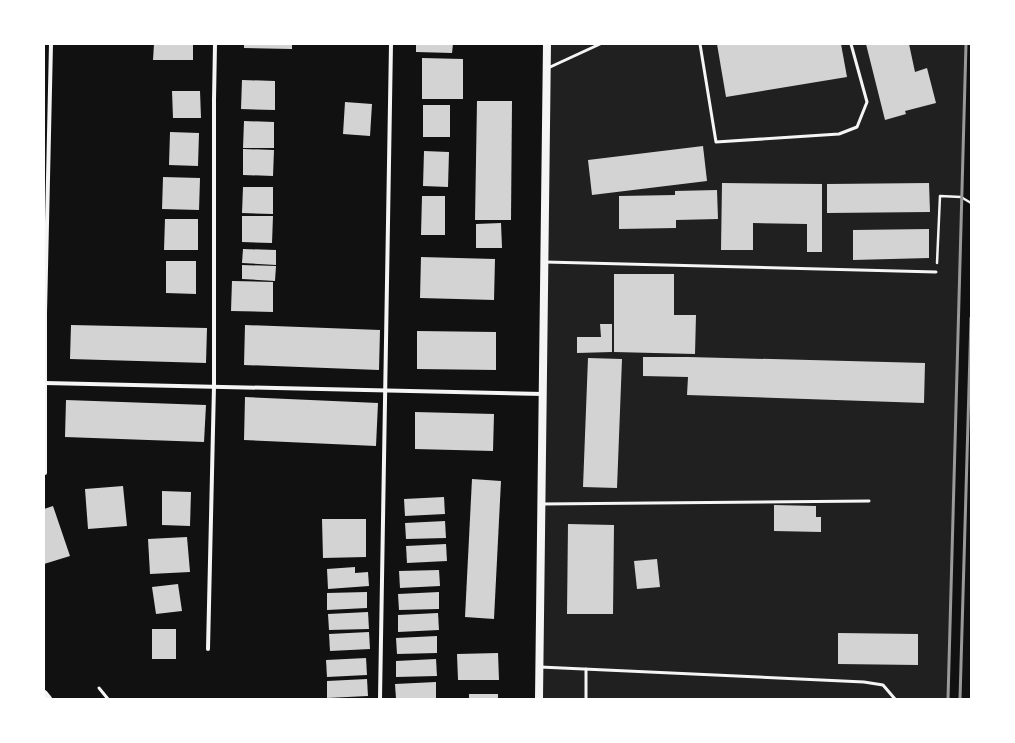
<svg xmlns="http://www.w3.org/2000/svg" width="1015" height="743" font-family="'Fira Sans',sans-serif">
	<rect width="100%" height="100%" fill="#111"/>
	<polygon fill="#202020" points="547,44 966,44 948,699 543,699"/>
	<g fill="#d3d3d3">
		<polygon points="154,44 193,44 193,60 153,60"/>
		<polygon points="244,44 292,44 292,49 244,48"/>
		<polygon points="416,44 453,44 452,53 416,52"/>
		<polygon points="717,44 841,44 847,77 726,97"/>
		<polygon points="866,44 909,44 915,72 927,68 936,103 905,111 906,114 885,120"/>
		<polygon points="422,58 463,59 463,99 422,99"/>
		<polygon points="242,80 275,81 275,110 241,109"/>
		<polygon points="172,91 200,91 201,118 173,118"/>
		<polygon points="477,101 512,101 511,220 475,220"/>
		<polygon points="345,102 372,104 370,136 343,134"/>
		<rect x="423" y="105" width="27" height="32"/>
		<polygon points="244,121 274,122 274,148 243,148"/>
		<polygon points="170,132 199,133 198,166 169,165"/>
		<polygon points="703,146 707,181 592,195 588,160"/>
		<polygon points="243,149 274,150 273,176 243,175"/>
		<polygon points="424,151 449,152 448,187 423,186"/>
		<polygon points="163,177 200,178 199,210 162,209"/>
		<polygon points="722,183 822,184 822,252 807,252 807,224 753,223 753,250 721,250"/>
		<polygon points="929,183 930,212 827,213 827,184"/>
		<polygon points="243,187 273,187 273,214 242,213"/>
		<polygon points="717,190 718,219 676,220 676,228 619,229 619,196 675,195 675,191"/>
		<polygon points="422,196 445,196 445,235 421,235"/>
		<polygon points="242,216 273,216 272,243 242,242"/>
		<polygon points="165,219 198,219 198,250 164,250"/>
		<polygon points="501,223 502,248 476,248 476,224"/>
		<polygon points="929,229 929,258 853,260 853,230"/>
		<polygon points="243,249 276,250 276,265 242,263"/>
		<polygon points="421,257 495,259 494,300 420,298"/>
		<polygon points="166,261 196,261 196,294 166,293"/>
		<polygon points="242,265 276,266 275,281 242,279"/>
		<polygon points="614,274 674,274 674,315 696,315 695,354 614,352"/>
		<polygon points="232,281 273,282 273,312 231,311"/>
		<polygon points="600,324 612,324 612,352 577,353 577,337 601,337"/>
		<polygon points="71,325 207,328 206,363 70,359"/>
		<polygon points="245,325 380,330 379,370 244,365"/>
		<polygon points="417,331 496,332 496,370 417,369"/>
		<polygon points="643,357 688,357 925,363 924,403 687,395 688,377 643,376"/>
		<polygon points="588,358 622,359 617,488 583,487"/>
		<polygon points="245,397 378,403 376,446 244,440"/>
		<polygon points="66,400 206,405 204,442 65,437"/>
		<polygon points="415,412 494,414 493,451 415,449"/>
		<polygon points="472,479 501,481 494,619 465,617"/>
		<polygon points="123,486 127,526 88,529 85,489"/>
		<polygon points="162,491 191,492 190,526 162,525"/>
		<polygon points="444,497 445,514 405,516 404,499"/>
		<polygon points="774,505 816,506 816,517 821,517 821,532 774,531"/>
		<polygon points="53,506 70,556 44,564 44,509"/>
		<polygon points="322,519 366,519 366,557 323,558"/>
		<polygon points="445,521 446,538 406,539 405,523"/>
		<polygon points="568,524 614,525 613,614 567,614"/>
		<polygon points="187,537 190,572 150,574 148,539"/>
		<polygon points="446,544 447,561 407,563 406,546"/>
		<polygon points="657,559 660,587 637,589 634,561"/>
		<polygon points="355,567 355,573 368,572 369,586 328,589 327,569"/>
		<polygon points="439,570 440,586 400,588 399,571"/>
		<polygon points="178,584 182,611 156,614 152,587"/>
		<polygon points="367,592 367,608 327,610 327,593"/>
		<polygon points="439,592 439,609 399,610 398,594"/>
		<polygon points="368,612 369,629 329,630 328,614"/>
		<polygon points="438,613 439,630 398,632 398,615"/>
		<rect x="152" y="629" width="24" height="30"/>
		<polygon points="369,632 370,649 330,651 329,634"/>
		<polygon points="838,633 918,634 918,665 838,664"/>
		<polygon points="437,636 437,653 397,654 396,638"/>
		<polygon points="498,653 499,680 458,680 457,654"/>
		<polygon points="366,658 367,675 327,677 326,660"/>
		<polygon points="436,659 437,676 396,677 396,661"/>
		<polygon points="367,679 368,696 327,698 327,681"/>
		<polygon points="436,682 436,699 396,699 395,684"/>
		<rect x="469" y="694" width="29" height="5"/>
	</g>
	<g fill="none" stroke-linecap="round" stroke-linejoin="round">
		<polyline stroke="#f5f5f5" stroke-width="2.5" points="937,263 940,196 961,197 971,203"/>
		<g stroke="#f5f5f5" stroke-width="3">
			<polyline points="700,44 716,142 839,134 857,127 867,102 851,44"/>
			<polyline points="548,68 600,44"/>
			<polyline points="545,262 936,272"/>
			<polyline points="542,504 869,501"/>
			<polyline points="540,667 864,682 883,685 895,699"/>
			<polyline points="99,688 108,699"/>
			<polyline points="586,699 586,669"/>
		</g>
		<g stroke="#f5f5f5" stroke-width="4">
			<polyline points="45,383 543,394"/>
			<polyline points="45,473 45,313 51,44"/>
			<polyline points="208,649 214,386 214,100 215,44"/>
			<polyline points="380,699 391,44"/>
		</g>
		<g stroke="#f5f5f5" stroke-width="8">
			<polyline points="44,694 48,699"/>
			<polyline points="539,699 547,44"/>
		</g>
		<g stroke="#9a9a9a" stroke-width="3">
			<polyline points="948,699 966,44"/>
			<polyline points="960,699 971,318"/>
		</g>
	</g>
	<rect width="1015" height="743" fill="none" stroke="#ffffff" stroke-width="90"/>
</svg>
